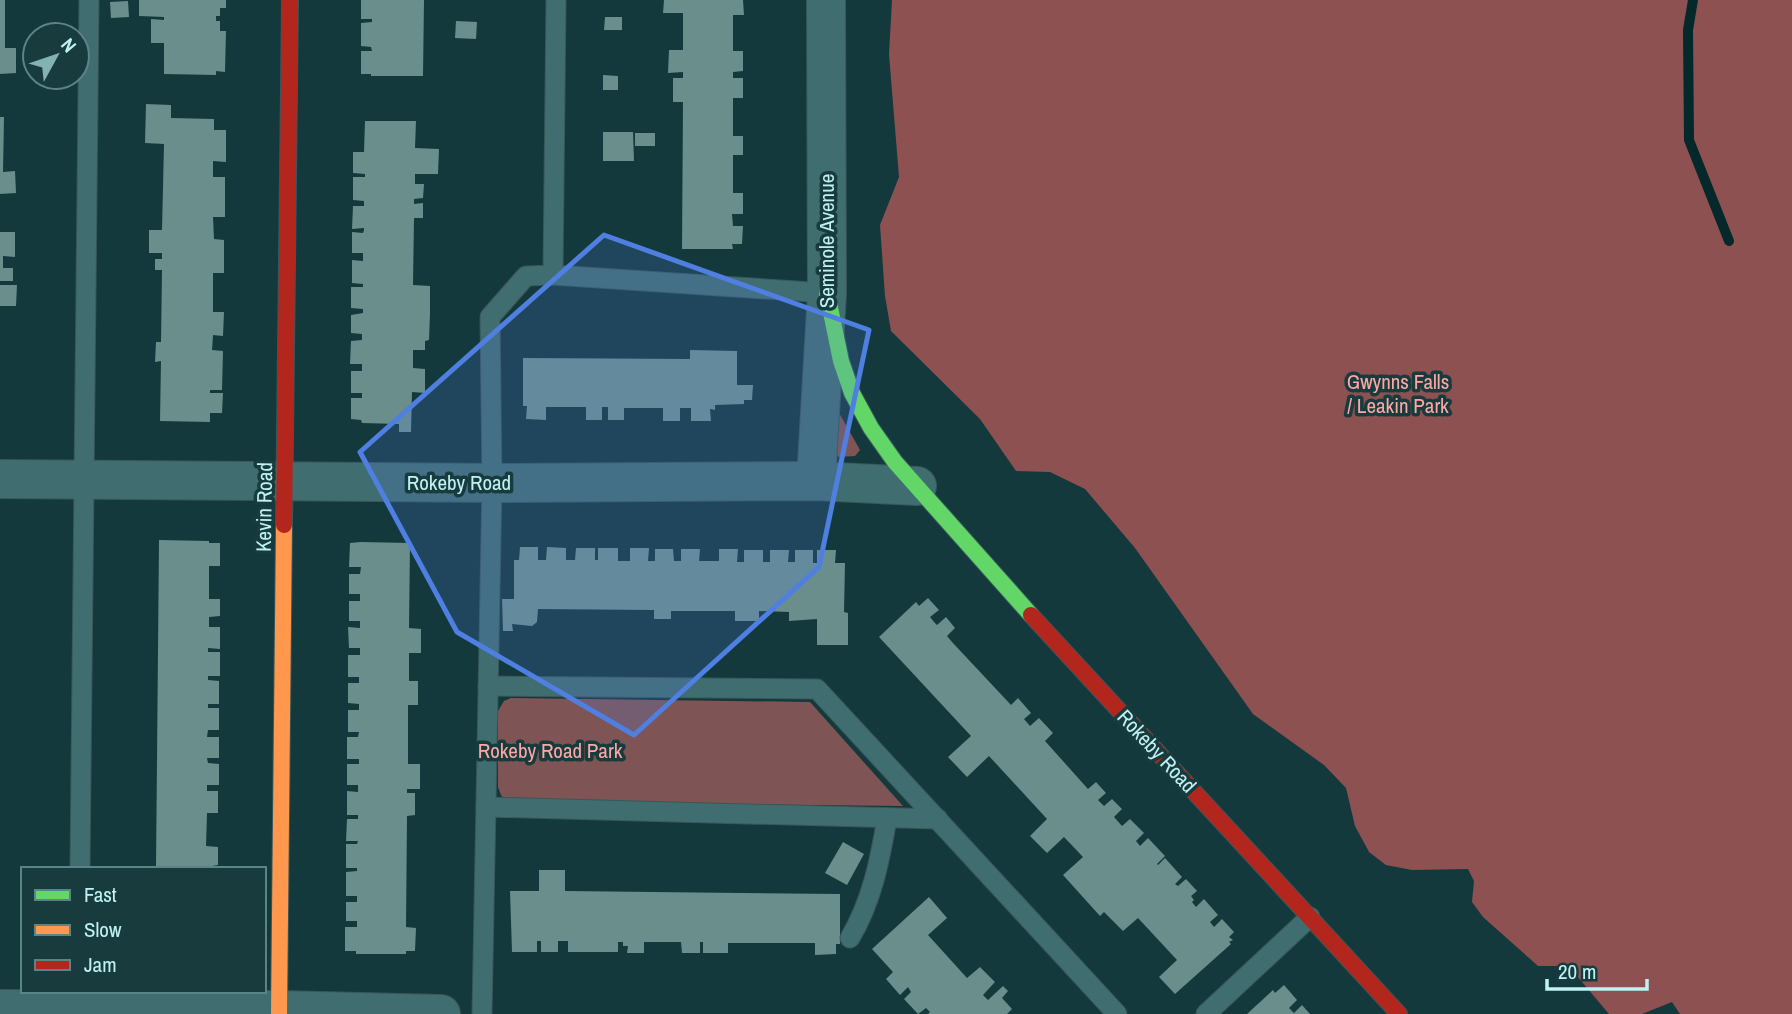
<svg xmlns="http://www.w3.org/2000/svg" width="1792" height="1014" font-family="'Archivo Narrow',sans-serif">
	<rect width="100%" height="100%" fill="#14393c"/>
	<g fill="#7e5554">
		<polygon points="838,411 860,450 855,456 839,457 835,453"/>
		<polygon points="511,698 810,702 903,806 506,802 501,795 498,787 498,711 504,701"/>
	</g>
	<polygon fill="#8e5152" points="892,0 1792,0 1792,1014 1680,1014 1672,1002 1642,1014 1609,1014 1577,976 1559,966 1538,966 1483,917 1472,902 1474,881 1468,869 1412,870 1386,865 1369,852 1355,826 1346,788 1324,765 1253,714 1135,548 1085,489 1050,472 1016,471 980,419 891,331 885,296 880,225 899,177 889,54"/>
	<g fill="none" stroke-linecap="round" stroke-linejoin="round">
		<polyline stroke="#05292b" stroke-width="10" points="1693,0 1688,30 1689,140 1729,241"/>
	</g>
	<g fill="#6a8e8c">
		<polygon points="0,0 5,0 5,48 16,48 16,73 0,74"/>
		<polygon points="139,0 226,0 226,8 220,8 220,16 216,16 216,21 220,21 220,31 226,31 225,72 216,71 216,75 164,74 164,43 151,43 151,19 164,20 164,17 139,16"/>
		<polygon points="361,0 424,0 423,76 371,76 371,74 361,74 361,51 372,51 371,47 361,46 361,23 372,22 372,19 361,19"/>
		<polygon points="664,0 743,0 744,15 733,15 733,51 743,51 743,71 733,72 733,78 743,78 743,98 733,98 733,136 743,136 743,155 733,155 733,193 743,193 743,214 732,214 733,226 743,226 742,244 732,244 733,249 682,249 683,102 673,102 673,78 683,78 683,72 668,73 669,50 683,50 683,13 663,13"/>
		<polygon points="128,1 129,17 111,18 110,2"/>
		<polygon points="605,17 622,17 622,30 604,30"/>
		<polygon points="456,21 477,22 476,39 455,38"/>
		<polygon points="603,75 618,76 618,90 603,90"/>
		<polygon points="146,104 171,105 171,118 214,119 214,130 226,130 226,162 213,161 213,177 225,177 225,217 213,217 214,239 224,240 224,273 213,273 213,312 224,312 223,336 213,335 212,350 223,351 222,390 210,390 210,393 223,393 222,413 210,413 210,422 160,421 161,361 155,362 156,342 161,342 162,270 155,270 155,259 162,259 162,253 149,253 149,230 162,230 164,144 145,143"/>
		<polygon points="0,117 4,117 3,172 15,171 16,193 0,194"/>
		<polygon points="365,121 416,121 415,148 439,149 438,174 415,174 415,184 424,184 423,198 414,199 414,204 423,203 423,218 414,218 413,285 430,286 430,314 429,340 425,341 425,350 413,350 413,368 425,369 425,393 412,392 411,432 399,432 399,424 362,423 361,420 351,419 351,398 362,398 362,393 351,393 351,371 362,371 362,364 350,364 351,341 362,340 362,334 351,333 351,315 363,313 363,309 351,308 351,287 363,287 363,284 352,283 352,260 363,261 363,253 352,253 352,232 363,233 364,230 364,228 352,229 353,206 364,206 364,201 353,200 353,177 365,177 365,174 353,173 353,152 364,152"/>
		<polygon points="603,132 633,132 634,161 603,161"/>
		<rect x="635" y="133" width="20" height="13"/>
		<polygon points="0,232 15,232 15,257 3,256 3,268 13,268 13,281 0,281"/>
		<polygon points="0,285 17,285 16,306 0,306"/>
		<polygon points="690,350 737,351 737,385 753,385 752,400 744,400 744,404 715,405 715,410 710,409 711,421 691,421 691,408 680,408 680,421 663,421 663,408 624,408 624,420 608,420 608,407 602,407 602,420 586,420 586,407 546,407 546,420 526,419 527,406 523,406 523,358 690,359"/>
		<polygon points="159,540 209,541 209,543 220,543 220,566 209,566 209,599 220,599 220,616 209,617 209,627 220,627 220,649 208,648 208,652 220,652 220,676 208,676 208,680 219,681 219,704 208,704 208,708 219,708 219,730 208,730 207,737 219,737 219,758 207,758 208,763 219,764 219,785 207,785 207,791 218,791 218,813 207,813 206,846 218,847 218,865 206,867 207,869 156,869"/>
		<polygon points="361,542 410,543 409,628 421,629 421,653 409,653 409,681 418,681 418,705 408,705 408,764 420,764 420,789 407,789 407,793 415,793 415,815 407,816 406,927 416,928 415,951 406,951 406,954 356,954 356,951 345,951 345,927 357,927 357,921 346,921 346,902 357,902 357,896 346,896 346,872 357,871 357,868 346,868 346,844 357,844 358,841 346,841 347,819 358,819 358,815 347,815 347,791 358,792 358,785 347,785 347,764 359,764 359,759 347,759 347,737 358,737 359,732 348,732 348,710 359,710 359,704 348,703 348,683 359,683 359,677 348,677 348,655 360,655 360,648 349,648 348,627 360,628 360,621 349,621 349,601 360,601 360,594 349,594 349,574 360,574 361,567 349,567 350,543"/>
		<polygon points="520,547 538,547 538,560 546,560 547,547 566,548 566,560 575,560 576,548 595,548 595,560 598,560 598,548 618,548 618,561 630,561 630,548 649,548 648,561 655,561 655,549 673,549 674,561 681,561 681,549 700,549 699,561 719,561 719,549 738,549 737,562 744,562 744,550 763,550 763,562 770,562 770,550 789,550 788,562 795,562 795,550 813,550 813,563 817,563 817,550 836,550 835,563 845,563 844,612 848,613 848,645 817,645 817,619 789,621 789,612 759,611 759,621 735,621 735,611 671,611 671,619 654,619 654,610 538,609 537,622 532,626 512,624 513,631 503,631 502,599 514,599 514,560 519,560"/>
		<polygon points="928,598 939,610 930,617 934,622 937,625 946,617 955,628 947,636 952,642 1011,705 1018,698 1031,713 1024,719 1030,726 1039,718 1053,733 1045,741 1088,789 1096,782 1106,793 1098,800 1104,806 1112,799 1122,809 1114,817 1122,826 1130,819 1144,833 1136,841 1140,846 1148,838 1165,856 1157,864 1158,865 1165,858 1182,877 1175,884 1178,886 1186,879 1197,891 1191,896 1194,900 1192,902 1196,907 1204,899 1218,915 1210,922 1214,927 1222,919 1234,932 1229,937 1233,940 1229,942 1231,944 1175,994 1159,977 1177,960 1138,918 1123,931 1104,912 1100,916 1063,875 1083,857 1064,837 1047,853 1030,836 1047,819 989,756 967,777 948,757 971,736 879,637 916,602 919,606"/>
		<polygon points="843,842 864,854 847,885 825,873"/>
		<polygon points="539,870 565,870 565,891 840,894 840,944 836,944 836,954 815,955 815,943 728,943 728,953 703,953 703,942 700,942 700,953 682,953 681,942 644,942 644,953 627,953 628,946 623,946 623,942 618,942 618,952 568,952 568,941 558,941 558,952 541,952 541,941 537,941 537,952 512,952 510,891 539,891"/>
		<polygon points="929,897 947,918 928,935 967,978 980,967 995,982 983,995 988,1000 1003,986 1008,991 1002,998 1012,1009 1007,1014 928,1014 930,1012 926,1008 918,1014 904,999 911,992 908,987 900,995 886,979 893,972 872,949"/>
		<polygon points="1284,985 1297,1000 1289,1008 1294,1013 1302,1005 1310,1014 1247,1014 1273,990 1275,993"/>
	</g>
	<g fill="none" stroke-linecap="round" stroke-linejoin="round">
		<defs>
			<g id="lane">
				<polyline points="553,275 827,293"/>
				<polyline points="488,686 817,689 1117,1014"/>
				<polyline points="486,807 938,819"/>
				<polyline points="80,869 89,0"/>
				<path d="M 850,938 C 872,901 880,860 887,818"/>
				<polyline points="482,1014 492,483 490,317 526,276 553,275 556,0"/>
				<polyline points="1206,1014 1310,917"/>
			</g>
			<g id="street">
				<polyline points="0,479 492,483 816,481 917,486"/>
				<polyline points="816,481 827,293 826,0"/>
				<polyline points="0,1009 279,1010 441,1014"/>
			</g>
			<polyline id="fast" points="827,293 841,361 852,393 871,428 895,462 1031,615"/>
			<polyline id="slow" points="279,1014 284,525"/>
			<g id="jam">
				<polyline points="284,525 290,0"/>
				<polyline points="1031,615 1399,1014"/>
			</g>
		</defs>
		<use href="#lane" stroke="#395759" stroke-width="21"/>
		<use href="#street" stroke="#395759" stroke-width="40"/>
		<use href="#fast" stroke="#395759" stroke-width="18"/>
		<use href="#slow" stroke="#395759" stroke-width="18"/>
		<use href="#jam" stroke="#395759" stroke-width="18"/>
		<use href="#lane" stroke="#406d70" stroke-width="19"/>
		<use href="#street" stroke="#406d70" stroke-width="38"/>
		<use href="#fast" stroke="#63d668" stroke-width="16"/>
		<use href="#slow" stroke="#ff974d" stroke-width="16"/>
		<use href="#jam" stroke="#b3261e" stroke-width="16"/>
	</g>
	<path fill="#4e7fe1" fill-opacity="0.2" stroke="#4e7fe1" stroke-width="5" stroke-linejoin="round" d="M 604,235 L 869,330 L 819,567 L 634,735 L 457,632 L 360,452 Z"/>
	<g text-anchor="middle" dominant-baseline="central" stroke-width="7" stroke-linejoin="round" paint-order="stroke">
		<g font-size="21" fill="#c0f2f5" stroke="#183b3d">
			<text transform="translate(826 241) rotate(-90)">Seminole Avenue</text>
			<text x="459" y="482">Rokeby Road</text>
			<text transform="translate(264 507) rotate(-89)">Kevin Road</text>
			<text transform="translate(1157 751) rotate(47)">Rokeby Road</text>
		</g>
		<g font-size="21" fill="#fea7a5" stroke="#183b3d">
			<text x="1398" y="381">Gwynns Falls<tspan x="1398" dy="24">/ Leakin Park</tspan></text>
			<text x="550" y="750">Rokeby Road Park</text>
		</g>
	</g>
	<rect x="21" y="867" width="245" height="126" fill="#183b3d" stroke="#5b8487" stroke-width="2"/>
	<rect x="35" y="890" width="35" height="10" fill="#63d668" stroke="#5b8487" stroke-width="2"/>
	<text x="84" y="902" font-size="21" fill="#c0f2f5">Fast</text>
	<rect x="35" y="925" width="35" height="10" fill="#ff974d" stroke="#5b8487" stroke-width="2"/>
	<text x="84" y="937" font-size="21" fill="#c0f2f5">Slow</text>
	<rect x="35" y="960" width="35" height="10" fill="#b3261e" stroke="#5b8487" stroke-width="2"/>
	<text x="84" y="972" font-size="21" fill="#c0f2f5">Jam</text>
	<g transform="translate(56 56) rotate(50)"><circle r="33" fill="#183b3d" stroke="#5b8487" stroke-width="2"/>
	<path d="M0-5L12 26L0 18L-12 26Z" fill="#84b1b4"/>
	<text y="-10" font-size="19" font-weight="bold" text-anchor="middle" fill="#c0f2f5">N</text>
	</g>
	<path d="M1547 979v10h100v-10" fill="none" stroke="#c0f2f5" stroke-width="3.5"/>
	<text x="1558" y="979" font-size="21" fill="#c0f2f5" stroke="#183b3d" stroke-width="5" paint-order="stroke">20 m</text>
</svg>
